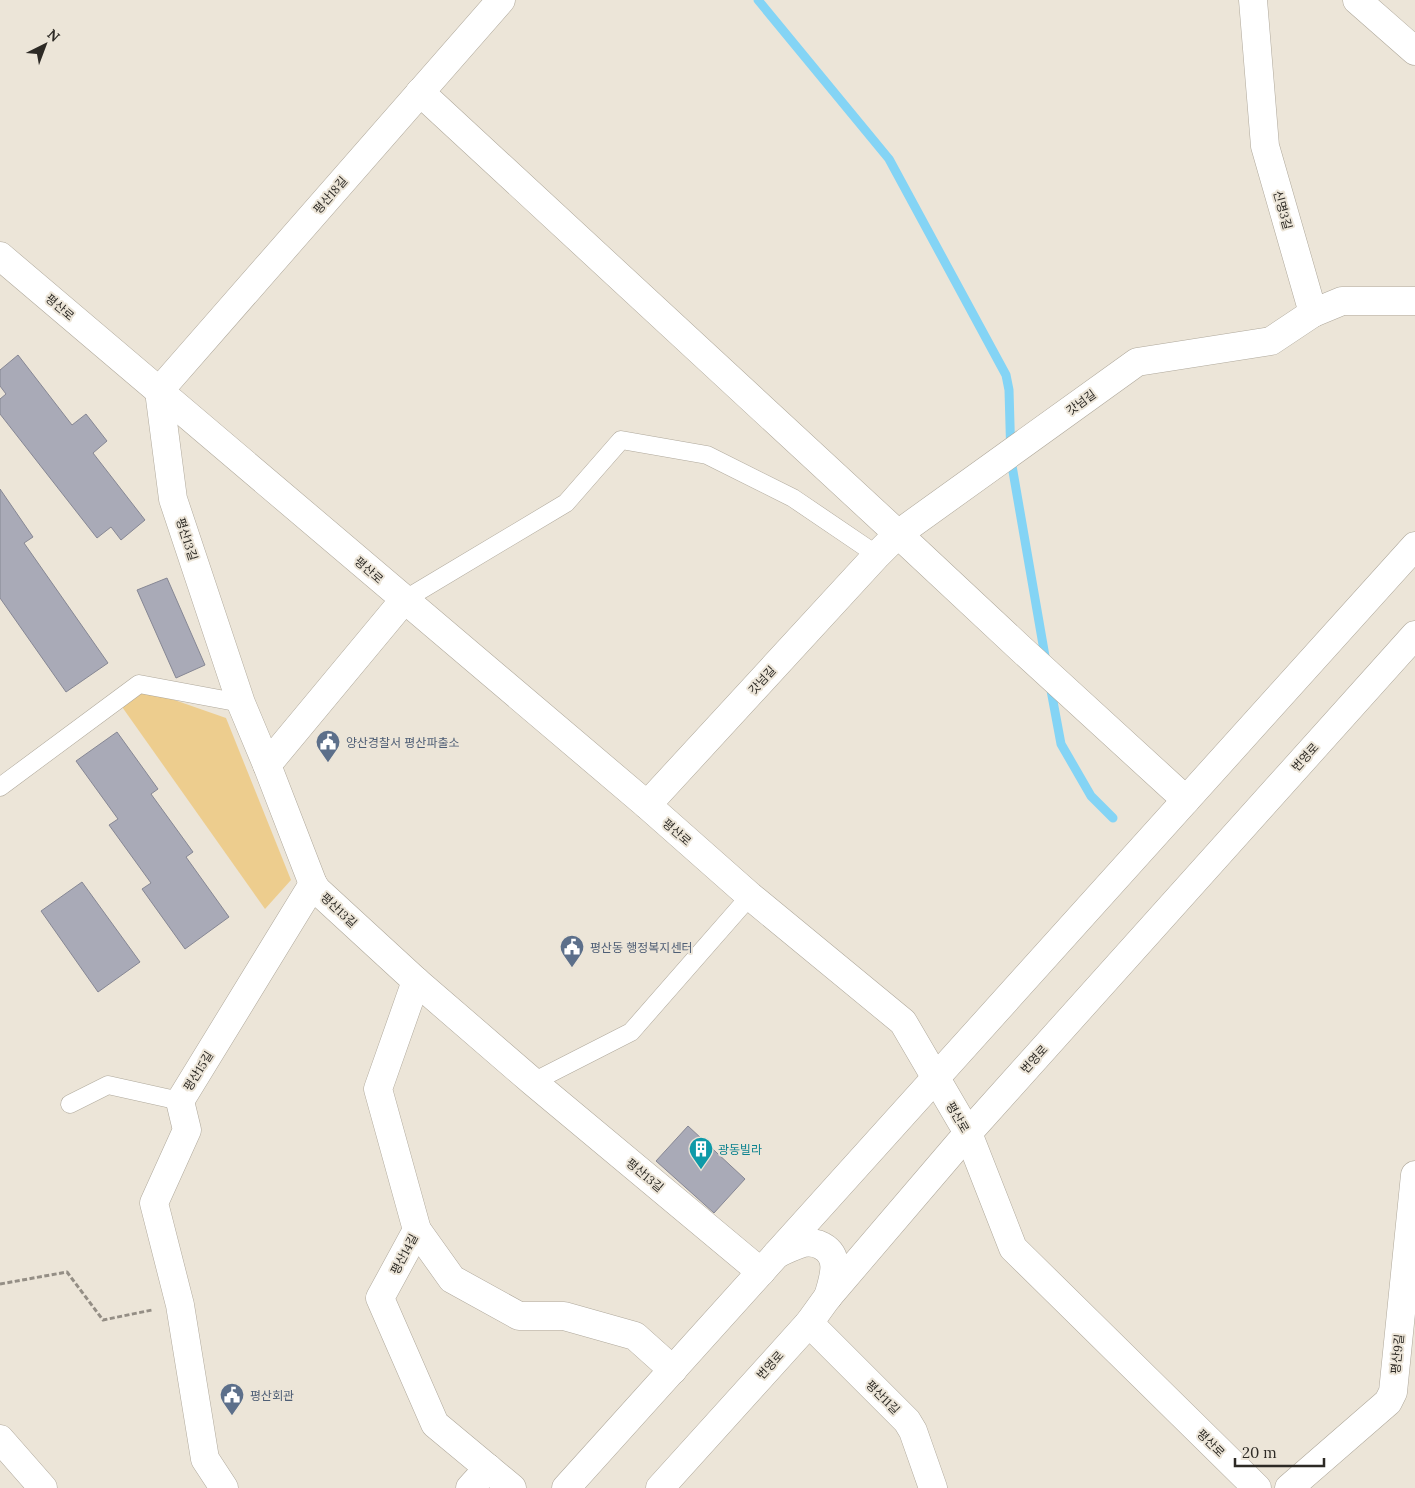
<svg xmlns="http://www.w3.org/2000/svg" width="1415" height="1488" font-family="Lora,'Noto Sans KR',serif">
	<rect width="100%" height="100%" fill="#ece5d8"/>
	<polygon fill="#edcd8e" points="143,689 226,718 291,880 265,909 120,704"/>
	<g fill="none" stroke-linecap="round" stroke-linejoin="round">
		<g stroke="#84d4f5" stroke-width="9">
			<polyline points="758,0 889,159 1006,375 1009,390 1011,460 1046,662"/>
			<polyline points="1050,685 1061,744 1091,796 1113,818"/>
		</g>
	</g>
	<g fill="#a9aab7" stroke="#868794">
		<polygon points="18,355 72,425 86,414 107,441 93,453 145,520 121,540 111,527 97,538 0,414 0,399 6,394 0,386 0,370"/>
		<polygon points="0,489 33,537 24,543 108,663 66,692 0,598"/>
		<polygon points="167,578 205,665 176,678 137,590"/>
		<polygon points="117,732 158,789 151,794 193,852 186,857 229,917 185,949 142,889 151,883 109,825 118,819 76,761"/>
		<polygon points="82,882 140,962 98,992 41,911"/>
		<polygon points="688,1126 745,1179 714,1213 656,1161"/>
	</g>
	<g fill="none" stroke-linecap="round" stroke-linejoin="round">
		<defs>
			<g id="lane">
				<polyline points="404,600 566,503 621,440 707,455 793,498 877,555"/>
				<polyline points="0,787 139,684 241,703"/>
				<polyline points="533,1082 631,1032 750,896"/>
				<polyline points="70,1104 108,1085 180,1101"/>
			</g>
			<g id="street">
				<polyline points="501,0 159,391 173,499 241,703 267,765 313,884 317,890 416,981 533,1082 761,1272"/>
				<polyline points="1253,0 1265,146 1313,313 1342,301 1415,301"/>
				<polyline points="1357,0 1415,51"/>
				<polyline points="420,92 898,534 1020,648 1186,800"/>
				<polyline points="267,765 404,600"/>
				<polyline points="647,805 877,555 898,534 1137,362 1271,341 1313,313"/>
				<polyline points="416,981 378,1089 417,1230 380,1298 435,1424 512,1488"/>
				<polyline points="417,1230 452,1279 519,1316 564,1316 635,1336 673,1370"/>
				<polyline points="809,1323 907,1421 913,1431 933,1488"/>
				<polyline points="0,1439 43,1488"/>
				<polyline points="224,1488 205,1459 180,1305 154,1203 187,1130 180,1101 313,884"/>
				<polyline points="470,1488 488,1468"/>
				<polyline points="1289,1488 1388,1402 1393,1392 1415,1175"/>
			</g>
			<g id="secondary">
				<polyline points="0,256 647,805 750,896 903,1022 968,1133 1013,1248 1257,1488"/>
				<path d="M 777,1254 C 785,1250 794,1246 803,1243 C 809,1242 817,1243 822,1246 C 842,1257 833,1279 828,1297"/>
				<polyline points="566,1488 1415,546"/>
				<polyline points="660,1488 809,1323 827,1298 968,1133 1415,635"/>
			</g>
		</defs>
		<use href="#lane" stroke="#afa89b" stroke-width="19"/>
		<use href="#street" stroke="#afa89b" stroke-width="29"/>
		<use href="#secondary" stroke="#afa89b" stroke-width="29"/>
		<polyline stroke="#948e85" stroke-width="3" stroke-dasharray="5 2.5" stroke-linecap="butt" points="0,1284 67,1272 103,1320 152,1310"/>
		<use href="#lane" stroke="#fff" stroke-width="18"/>
		<use href="#street" stroke="#fff" stroke-width="28"/>
		<use href="#secondary" stroke="#fff" stroke-width="28"/>
	</g>
	<defs>
		<symbol id="civic-pin" viewBox="-11 -11 22 30"><path d="M0 17L-7.5 6A9.5 9.5 0 1 1 7.5 6Z" fill="#5c6f8a" stroke="#ece5d8"/><path d="M-.6-6.5H3V-4.5H.6V-3L4-1V1h2V6H-6V1h2V-1L-.6-3ZM-1.2 2.5V6h2.4V2.5Z" fill="#fff"/></symbol>
		<symbol id="building-pin" viewBox="-11 -11 22 30"><path d="M0 17L-7.5 6A9.5 9.5 0 1 1 7.5 6Z" fill="#0f9aa8" stroke="#ece5d8"/><path d="M-4-6H4V6H1V3H-1V6H-4ZM-2.5-4.3h1.7v1.8h-1.7ZM.8-4.3h1.7v1.8H.8ZM-2.5-1h1.7V.8h-1.7ZM.8-1h1.7V.8H.8Z" fill="#fff"/></symbol>
	</defs>
	<g fill-rule="evenodd">
		<use href="#civic-pin" x="314" y="728" width="28" height="38"/>
		<use href="#civic-pin" x="558" y="933" width="28" height="38"/>
		<use href="#building-pin" x="687" y="1135" width="28" height="38"/>
		<use href="#civic-pin" x="218" y="1381" width="28" height="38"/>
	</g>
	<g text-anchor="middle" dominant-baseline="central" stroke-width="4" stroke-linejoin="round" paint-order="stroke">
		<g font-size="12" fill="#2d2a25" stroke="#ece5d8">
			<text transform="translate(330 195) rotate(-49)">평산18길</text>
			<text transform="translate(1283 210) rotate(74)">신명3길</text>
			<text transform="translate(60 307) rotate(40)">평산로</text>
			<text transform="translate(1081 402) rotate(-36)">갓넘길</text>
			<text transform="translate(187 539) rotate(72)">평산13길</text>
			<text transform="translate(369 570) rotate(41)">평산로</text>
			<text transform="translate(762 680) rotate(-47)">갓넘길</text>
			<text transform="translate(1305 757) rotate(-48)">번영로</text>
			<text transform="translate(677 832) rotate(41)">평산로</text>
			<text transform="translate(339 910) rotate(43)">평산13길</text>
			<text transform="translate(1034 1059) rotate(-48)">번영로</text>
			<text transform="translate(198 1071) rotate(-58)">평산15길</text>
			<text transform="translate(958 1117) rotate(60)">평산로</text>
			<text transform="translate(645 1175) rotate(40)">평산13길</text>
			<text transform="translate(404 1254) rotate(-62)">평산14길</text>
			<text transform="translate(1397 1354) rotate(-84)">평산9길</text>
			<text transform="translate(770 1365) rotate(-48)">번영로</text>
			<text transform="translate(883 1397) rotate(45)">평산11길</text>
			<text transform="translate(1211 1443) rotate(45)">평산로</text>
		</g>
		<g font-size="12" fill="#4e5e75" stroke="#ece5d8" text-anchor="start">
			<text x="346" y="742">양산경찰서 평산파출소</text>
			<text x="590" y="947">평산동 행정복지센터</text>
			<text x="250" y="1395">평산회관</text>
		</g>
		<g font-size="12" fill="#0d838f" stroke="#ece5d8" text-anchor="start">
			<text x="718" y="1149">광동빌라</text>
		</g>
	</g>
	<g transform="translate(45 45) rotate(42)" stroke="#ece5d8" stroke-width="4" paint-order="stroke">
	<path d="M0-4L9 19L0 12L-9 19Z" fill="#2d2a25"/>
	<text y="-8" font-size="14" font-weight="bold" text-anchor="middle" fill="#2d2a25">N</text>
	</g>
	<path d="M1235 1458v8h89v-8" fill="none" stroke="#2d2a25" stroke-width="2.5"/>
	<text x="1242" y="1458" font-size="15" fill="#2d2a25" stroke="#ece5d8" stroke-width="4" paint-order="stroke">20 m</text>
</svg>
